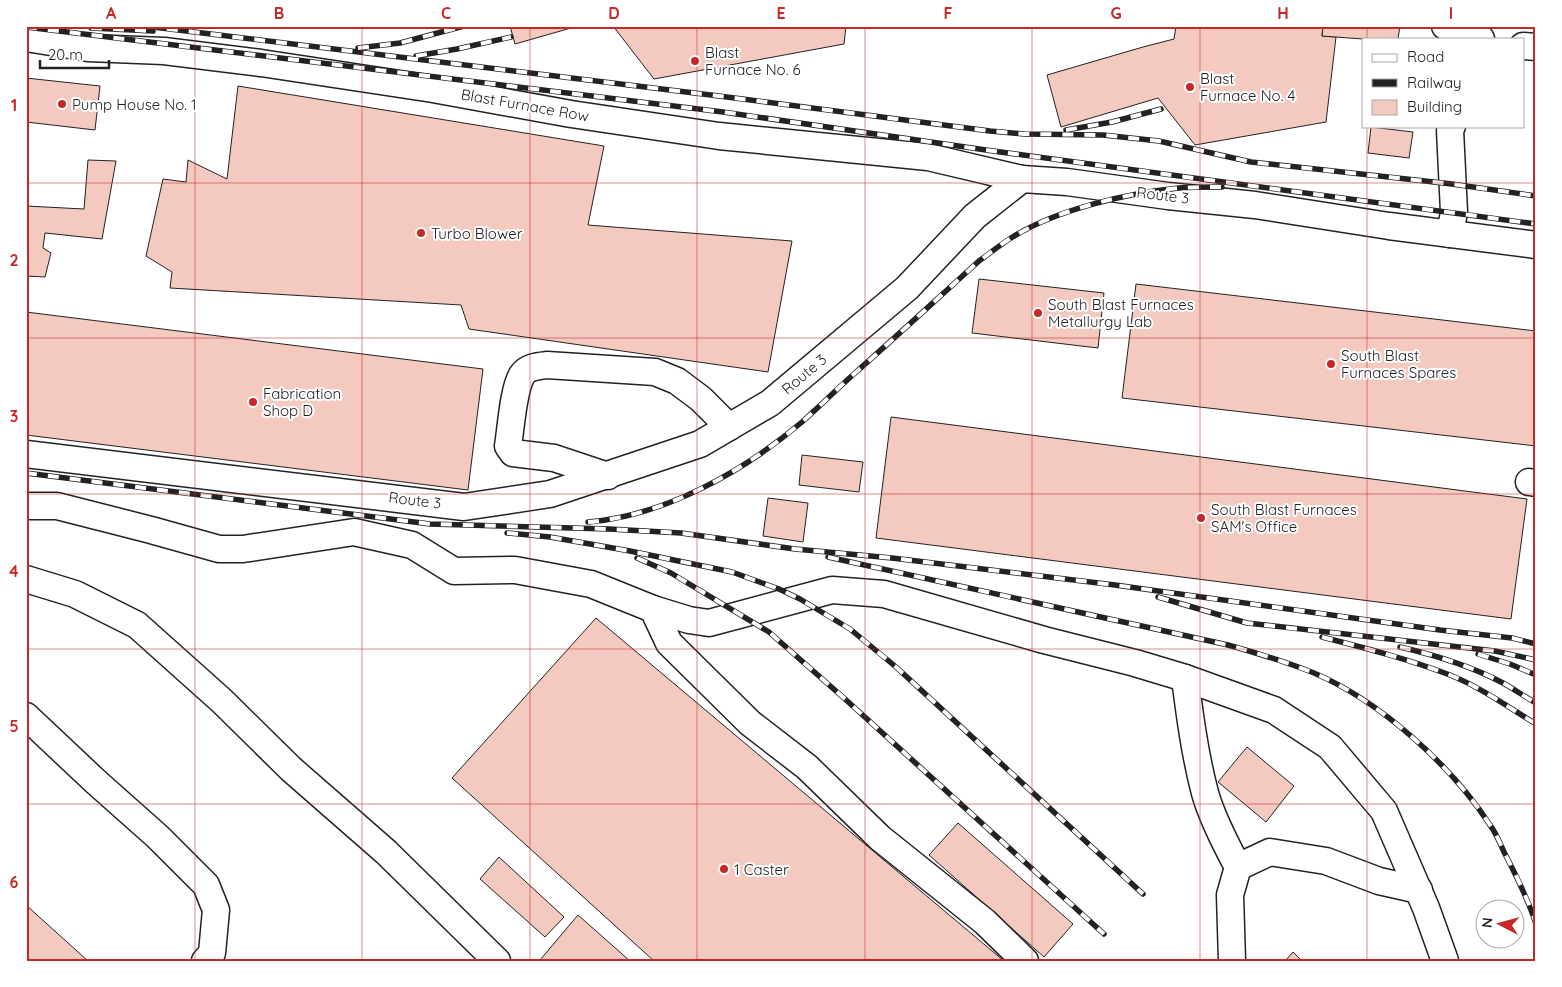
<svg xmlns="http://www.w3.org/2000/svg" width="1562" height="987" font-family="Quicksand,sans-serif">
	<rect width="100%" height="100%" fill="#fff"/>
	<g fill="#f3c9c0" stroke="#222">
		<polygon points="510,26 578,26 515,44"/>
		<polygon points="613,26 846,26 844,44 654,79"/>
		<polygon points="1176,26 1323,26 1322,36 1336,37 1326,122 1195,145 1158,98 1061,127 1047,75 1143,47 1174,39"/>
		<polygon points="1323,26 1400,26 1398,39 1363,39 1322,36"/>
		<polygon points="26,78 100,86 95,130 26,122"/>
		<polygon points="238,86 604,146 588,225 792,241 768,372 469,329 461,305 170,288 172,272 146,256 163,179 186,182 188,160 227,179"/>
		<polygon points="1371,127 1413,132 1409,158 1368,153"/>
		<polygon points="88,160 116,161 102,239 45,233 43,248 51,253 45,277 26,276 26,206 84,209"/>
		<polygon points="979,279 1104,293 1098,348 972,333"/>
		<polygon points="1136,284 1536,331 1536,446 1122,398"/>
		<polygon points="26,312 483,369 468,490 26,435"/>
		<polygon points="891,417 1527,499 1511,619 876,538"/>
		<polygon points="802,455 863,462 859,492 799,485"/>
		<polygon points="768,498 808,503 803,542 763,536"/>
		<polygon points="596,618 1004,961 654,961 452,778"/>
		<polygon points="1247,747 1294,786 1266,822 1218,782"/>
		<polygon points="958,823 1073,924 1044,957 929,855"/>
		<polygon points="499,857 564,917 545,937 480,879"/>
		<polygon points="26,905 88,961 26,961"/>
		<polygon points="578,915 630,961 541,961 540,960"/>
		<polygon points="1293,952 1302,961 1285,961"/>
	</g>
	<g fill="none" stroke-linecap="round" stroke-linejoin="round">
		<defs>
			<g id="minor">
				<polyline points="1445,26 1481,39"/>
				<polyline points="26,38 88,48 164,51 261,63 433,89 571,114 719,136 928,157 1022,179"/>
				<polyline points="1523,46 1536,47"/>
				<polyline points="1450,234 1454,212 1450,130 1452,126"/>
				<polyline points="26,454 464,507 550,494 700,444 770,403 907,288 975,216 1022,179 1067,182 1168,196 1255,205 1389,226 1536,245"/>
				<path d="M 608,476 L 554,458 L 513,453 L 508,446 C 511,428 513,390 522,375 C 527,367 538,366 547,365 L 655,372 L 677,381 L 701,399 L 729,427"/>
				<polyline points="1529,482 1536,483"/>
				<polyline points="26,506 57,506 151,530 219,549 243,549 354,532 412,545 454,571 515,570 591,584 653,609 669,643 750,723 807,767 880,838 985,922 1025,961"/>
				<polyline points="26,579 75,594 137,625 222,701 291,769 386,852 497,961"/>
				<polyline points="653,609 689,620 709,623 832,590 884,594 1044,640 1135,663 1185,678 1274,710 1330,747 1384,811 1426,908 1445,961"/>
				<path d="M 1185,678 C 1190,717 1195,755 1205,793 C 1212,818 1225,843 1238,867"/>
				<polyline points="26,716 95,781 158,837 206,885 216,910 212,953 205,961"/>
				<polyline points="1232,961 1230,895 1238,867 1270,852 1326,861 1379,881 1419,890"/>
			</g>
		</defs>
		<use href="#minor" stroke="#222" stroke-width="29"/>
		<use href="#minor" stroke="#fff" stroke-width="26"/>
		<defs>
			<g id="rail">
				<polyline points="145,26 719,96 990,131 1024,134 1103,135 1159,141 1251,162 1452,184 1536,196"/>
				<polyline points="26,27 723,112 993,151 1536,224"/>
				<polyline points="91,28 153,31"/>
				<polyline points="358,48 400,43 464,26"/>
				<polyline points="416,56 457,49 511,37"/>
				<polyline points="1066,130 1112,122 1161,109"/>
				<polyline points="26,473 430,524 609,529 681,533 795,549 892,558 1115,585 1440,630 1512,638 1536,644"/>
				<path d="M 588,522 C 665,516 744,471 802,422 C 820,406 837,389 855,373 C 897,336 938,298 979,261 C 990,253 1000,245 1011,238 C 1055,210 1127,193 1179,188 C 1193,187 1208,187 1222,187"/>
				<polyline points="507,533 550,537 630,551 732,572 779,589 800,599 850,629 896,667 1143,894"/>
				<path d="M 828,557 L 1228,645 C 1257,653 1286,662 1314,673 C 1380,701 1451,765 1490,825 C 1496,833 1500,843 1504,852 C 1516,875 1528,899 1536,924"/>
				<polyline points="637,558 671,573 769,632 845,699 1104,934"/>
				<polyline points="1158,597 1247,623 1495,651 1536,660"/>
				<path d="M 1322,637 C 1365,648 1408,659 1450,675 C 1480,687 1508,707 1536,724"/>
				<path d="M 1400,647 C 1435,655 1471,666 1503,683 C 1514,689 1525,697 1536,703"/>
				<polyline points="1478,654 1510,664 1536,675"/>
			</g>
		</defs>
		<use href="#rail" stroke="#222" stroke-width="5.5"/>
		<use href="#rail" stroke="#fff" stroke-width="4" stroke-dasharray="11" stroke-linecap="butt"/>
	</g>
	<path fill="none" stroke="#c62828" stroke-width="1" stroke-opacity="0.55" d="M 195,26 L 195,961M 362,26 L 362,961M 530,26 L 530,961M 697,26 L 697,961M 865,26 L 865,961M 1032,26 L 1032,961M 1200,26 L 1200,961M 1367,26 L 1367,39M 1367,126 L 1367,961M 26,183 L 1536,183M 26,338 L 1536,338M 26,494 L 1536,494M 26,649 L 1536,649M 26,804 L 1536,804"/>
	<g fill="#c62828" stroke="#fff" stroke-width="2">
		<circle cx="695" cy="61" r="5"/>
		<circle cx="1190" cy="87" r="5"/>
		<circle cx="62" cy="104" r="5"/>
		<circle cx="421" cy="233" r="5"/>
		<circle cx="1038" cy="313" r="5"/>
		<circle cx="1331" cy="364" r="5"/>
		<circle cx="253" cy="402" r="5"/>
		<circle cx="1201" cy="518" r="5"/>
		<circle cx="724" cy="869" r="5"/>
	</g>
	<g text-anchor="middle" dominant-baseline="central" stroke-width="4" stroke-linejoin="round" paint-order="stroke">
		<g font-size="15" fill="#222" stroke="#fff" text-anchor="start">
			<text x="705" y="52">Blast<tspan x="705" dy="17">Furnace No. 6</tspan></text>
			<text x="1200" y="78">Blast<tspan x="1200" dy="17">Furnace No. 4</tspan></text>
			<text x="72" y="104">Pump House No. 1</text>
			<text x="431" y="233">Turbo Blower</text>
			<text x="1048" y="304">South Blast Furnaces<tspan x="1048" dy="17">Metallurgy Lab</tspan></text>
			<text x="1341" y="355">South Blast<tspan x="1341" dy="17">Furnaces Spares</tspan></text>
			<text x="263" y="393">Fabrication<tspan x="263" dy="17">Shop D</tspan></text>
			<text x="1211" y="509">South Blast Furnaces<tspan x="1211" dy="17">SAM's Office</tspan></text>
			<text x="734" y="869">1 Caster</text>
		</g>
		<g font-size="15" fill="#222" stroke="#fff">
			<text transform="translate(525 105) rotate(10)">Blast Furnace Row</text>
			<text transform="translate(1163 195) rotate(7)">Route 3</text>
			<text transform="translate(804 374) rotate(-40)">Route 3</text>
			<text transform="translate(415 500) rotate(7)">Route 3</text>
		</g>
	</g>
	<rect width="1562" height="987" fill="none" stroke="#ffffff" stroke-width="55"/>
	<rect x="1362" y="38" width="162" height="90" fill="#ffffff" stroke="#a7a7a7"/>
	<rect x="1372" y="54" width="25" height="8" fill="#ffffff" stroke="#a7a7a7"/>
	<text x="1407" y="62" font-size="15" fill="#222222">Road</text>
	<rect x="1372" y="79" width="25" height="8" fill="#222222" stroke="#a7a7a7"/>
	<text x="1407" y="88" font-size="15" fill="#222222">Railway</text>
	<rect x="1372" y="100" width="25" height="15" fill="#f3c9c0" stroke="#a7a7a7"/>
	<text x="1407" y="112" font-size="15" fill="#222222">Building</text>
	<g transform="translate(1500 924) rotate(276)"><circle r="24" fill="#ffffff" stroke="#a7a7a7"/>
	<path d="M0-4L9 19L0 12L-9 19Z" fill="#c62828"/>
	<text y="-8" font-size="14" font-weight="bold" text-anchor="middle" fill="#222222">N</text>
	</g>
	<path d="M40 60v8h69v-8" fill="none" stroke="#222222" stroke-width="2.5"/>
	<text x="48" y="60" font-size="15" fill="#222222" stroke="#ffffff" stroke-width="4" paint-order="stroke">20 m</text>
	<rect x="28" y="28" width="1506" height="932" fill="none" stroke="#c62828" stroke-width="2"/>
	<g font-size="16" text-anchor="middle" font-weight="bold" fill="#c62828">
		<text x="111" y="19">A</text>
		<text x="279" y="19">B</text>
		<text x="446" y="19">C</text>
		<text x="614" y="19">D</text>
		<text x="781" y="19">E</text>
		<text x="948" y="19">F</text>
		<text x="1116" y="19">G</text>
		<text x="1283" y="19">H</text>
		<text x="1451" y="19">I</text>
		<text x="14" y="111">1</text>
		<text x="14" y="266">2</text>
		<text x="14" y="422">3</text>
		<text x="14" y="577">4</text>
		<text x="14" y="732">5</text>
		<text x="14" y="888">6</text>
	</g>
</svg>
